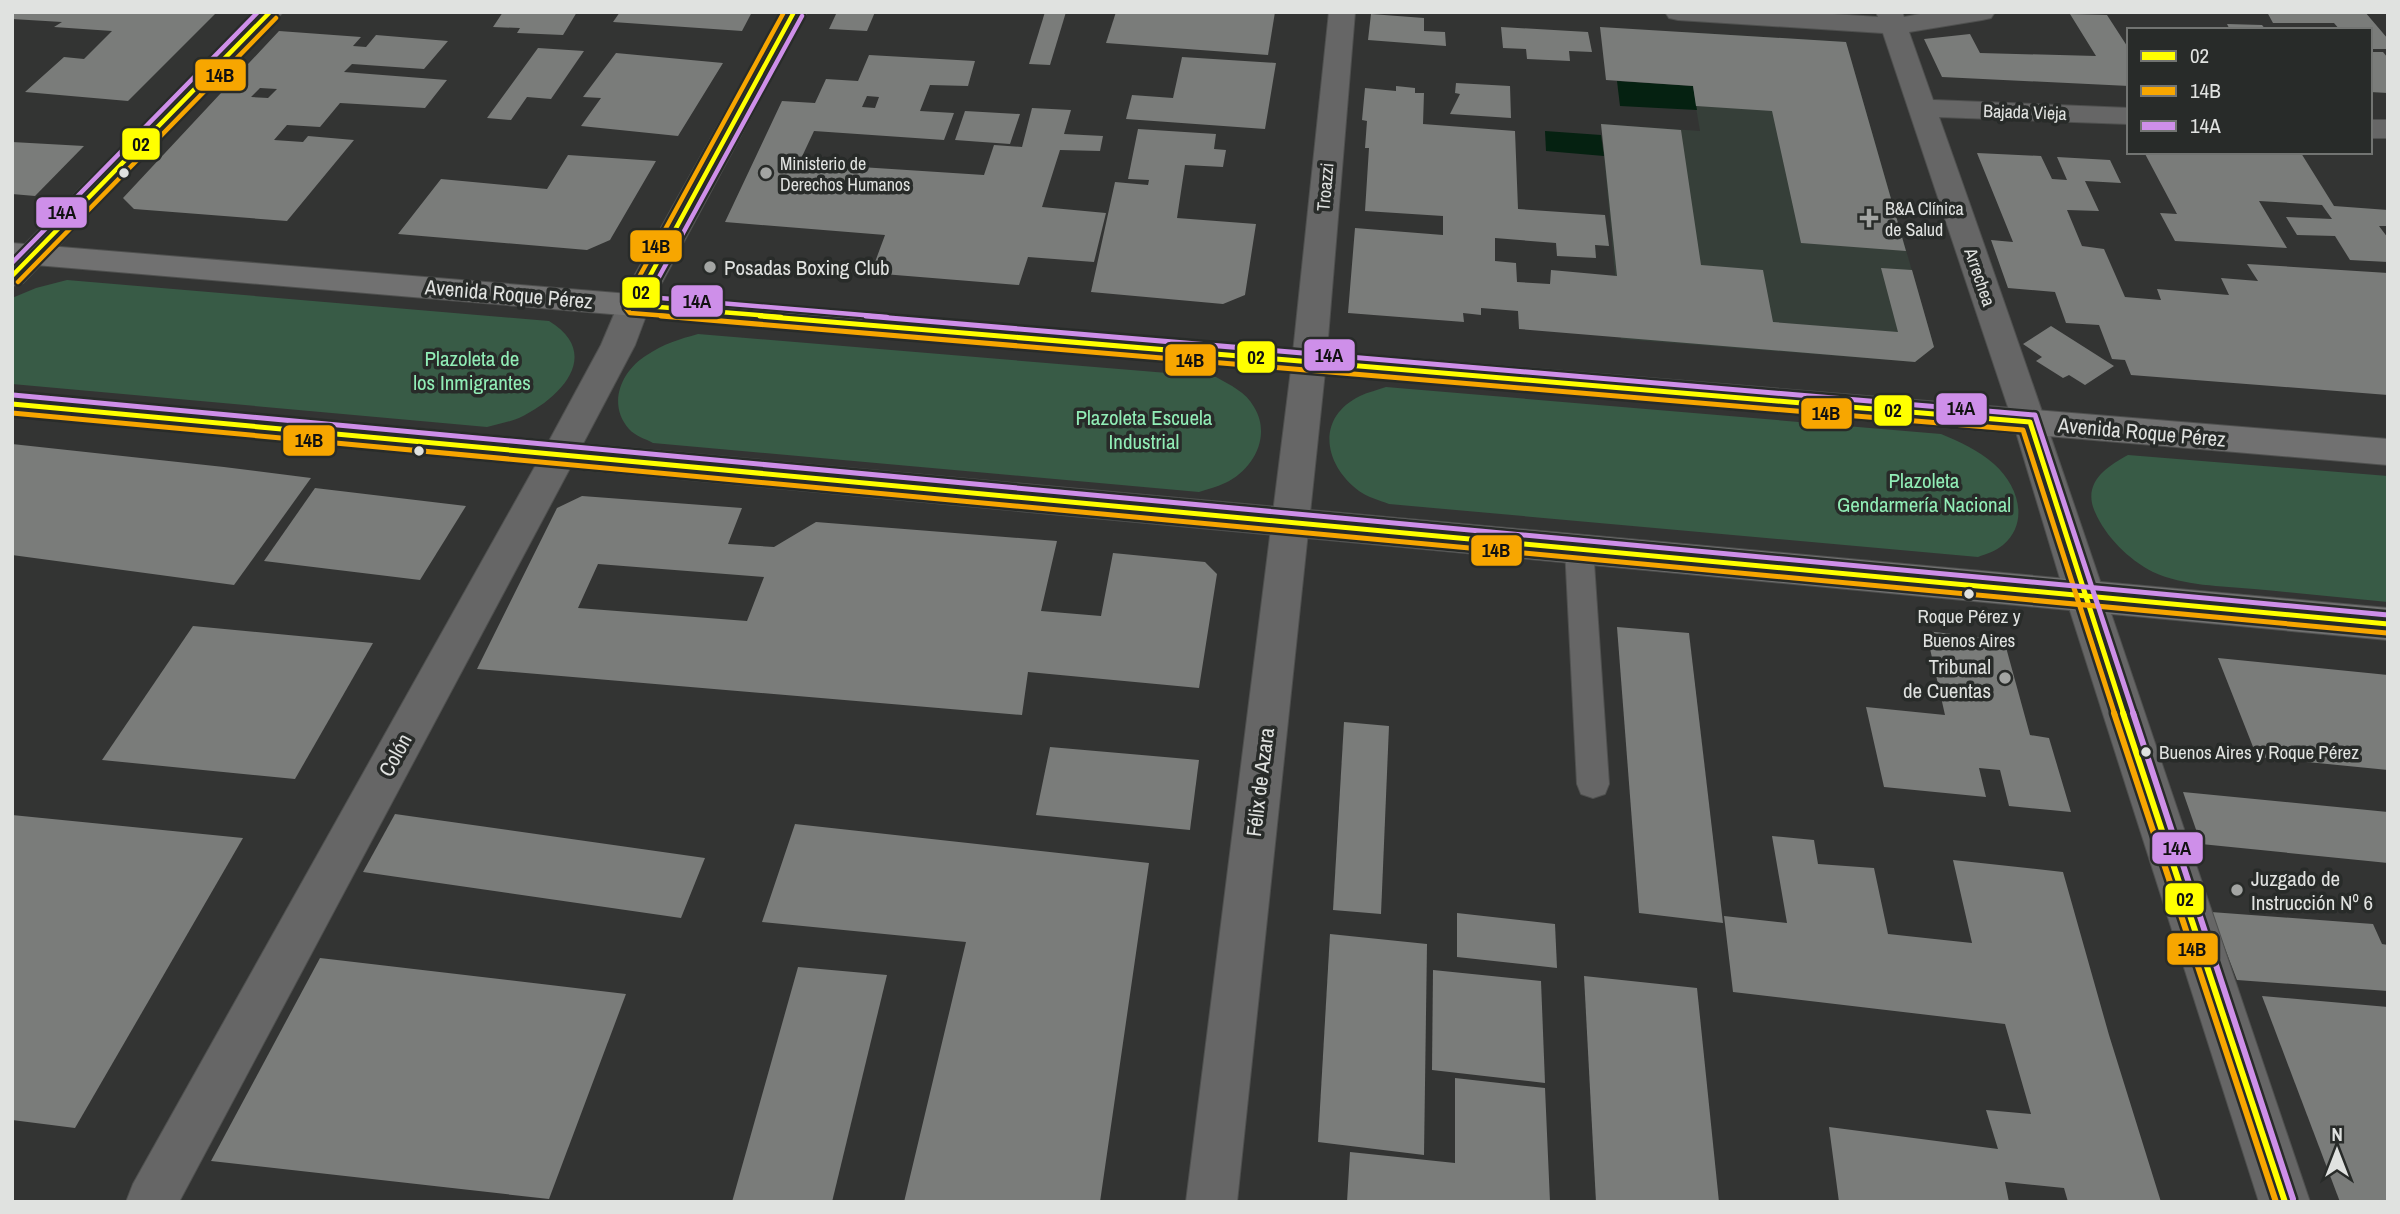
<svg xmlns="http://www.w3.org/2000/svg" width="2400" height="1214" font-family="'Archivo Narrow',sans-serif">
	<rect width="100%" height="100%" fill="#333433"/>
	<polygon fill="#363f39" points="1683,32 1846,42 1934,347 1915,362 1621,339 1601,124 1700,131"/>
	<g fill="#385b46">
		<path d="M 67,280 L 549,321 C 603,354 561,398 519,418 C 509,422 498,424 487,427 L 12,384 L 12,298 L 36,288 Z"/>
		<path d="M 698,334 L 1216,377 C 1230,385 1246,392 1254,407 C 1272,436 1253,470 1225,483 C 1217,487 1207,489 1199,492 L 653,443 C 646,439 635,436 629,429 C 607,404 621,371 647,355 C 663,344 680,339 698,334 Z"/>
		<path d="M 1386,387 L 1941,434 C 1960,442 1978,450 1994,464 C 2018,485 2030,522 2003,545 C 1996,551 1986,554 1978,557 L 1389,504 C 1379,500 1367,497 1359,491 C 1324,465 1315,418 1360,396 C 1368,392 1378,390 1386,387 Z"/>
		<path d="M 2128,455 L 2388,476 L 2388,602 C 2343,598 2298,593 2254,589 C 2221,586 2184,586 2153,572 C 2128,559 2106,537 2095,512 C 2082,483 2106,467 2128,455 Z"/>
	</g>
	<g fill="#052111">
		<polygon points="1617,81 1693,86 1697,110 1620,106"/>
		<polygon points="1545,131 1601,135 1604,156 1546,151"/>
	</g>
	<g fill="#7a7c7a" fill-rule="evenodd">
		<polygon points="12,12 217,12 128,101 25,92 64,57 84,59 112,31 54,27 62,22 12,19"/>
		<polygon points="503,12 577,12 563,35 517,33 520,28 493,27"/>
		<polygon points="620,12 752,12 742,31 613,22"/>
		<polygon points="837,12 875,12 867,31 829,29"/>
		<polygon points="1045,12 1066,12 1050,65 1029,64"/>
		<polygon points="1116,12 1275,12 1268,55 1106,43"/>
		<polygon points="2267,12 2365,12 2388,39 2388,49 2370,49 2370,30 2340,30 2334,23 2273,23"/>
		<polygon points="1371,14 1424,18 1424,31 1445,32 1446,46 1368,40"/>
		<polygon points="2070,14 2107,15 2129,49 2129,86 1942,77 1924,39 1970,34 1980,53 2096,56"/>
		<polygon points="2227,24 2262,25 2266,30 2230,30"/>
		<polygon points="1501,27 1588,32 1592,52 1569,51 1570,61 1527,59 1526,49 1503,48"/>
		<polygon points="1600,27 1846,42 1906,251 1801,243 1772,111 1696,106 1693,86 1606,80"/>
		<path d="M 279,31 L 361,37 L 353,46 L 366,47 L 376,35 L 448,41 L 424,69 L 352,64 L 344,72 L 447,80 L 425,108 L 340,103 L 320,127 L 287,125 L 274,140 L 303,142 L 308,136 L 354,140 L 287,221 L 134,209 L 123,198 ZM 260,88 L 277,89 L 268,98 L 251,97 Z"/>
		<polygon points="538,48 584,51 551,99 527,97 511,120 487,118"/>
		<polygon points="2370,52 2383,52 2388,58 2388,93 2370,92"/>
		<polygon points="616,53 723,63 678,136 581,126 601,98 583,97"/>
		<path d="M 869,55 L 975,61 L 968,86 L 930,85 L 920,111 L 954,113 L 944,140 L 814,131 L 799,163 L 984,175 L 994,145 L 1022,147 L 1032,108 L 1071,110 L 1064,134 L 1103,136 L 1100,151 L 1060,150 L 1042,207 L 1106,213 L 1094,262 L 1028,257 L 1019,285 L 871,273 L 885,235 L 725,222 L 782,101 L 815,103 L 826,79 L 858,81 ZM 867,96 L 879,97 L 875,108 L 862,107 Z"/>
		<polygon points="1182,57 1276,63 1265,129 1126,119 1132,95 1173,98"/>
		<polygon points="1456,83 1510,86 1511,118 1450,114 1460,94 1455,93"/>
		<polygon points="1396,86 1415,88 1415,93 1424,93 1423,124 1515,131 1518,209 1605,215 1609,246 1595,245 1596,258 1557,256 1556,243 1495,238 1495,261 1516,263 1517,282 1550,284 1551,270 1617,276 1601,124 1681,130 1701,265 1763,270 1773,322 1898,332 1881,268 1912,270 1934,347 1915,362 1519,329 1518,311 1481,308 1481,315 1463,313 1464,322 1348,313 1355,228 1443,235 1443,216 1365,211 1369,148 1365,148 1367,121 1362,120 1365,88 1396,91"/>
		<polygon points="965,111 1020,114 1010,144 955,140"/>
		<polygon points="1138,129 1216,134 1214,149 1226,150 1223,167 1185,165 1177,218 1256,224 1245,295 1223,304 1091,292 1115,182 1148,185 1149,180 1128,179"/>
		<polygon points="12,142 84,146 35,196 12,194"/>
		<polygon points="2144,152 2301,153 2334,206 2388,210 2388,226 2379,226 2388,238 2388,262 2350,260 2335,236 2297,235 2286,217 2332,219 2322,205 2259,201 2287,248 2175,241 2160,213 2177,214"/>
		<polygon points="1977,153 2041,156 2052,179 2067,180 2057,157 2110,160 2121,183 2085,181 2099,211 2067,210 2082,246 2104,249 2125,297 2161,300 2157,289 2229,295 2221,278 2258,281 2247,264 2388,273 2388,395 2131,375 2125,360 2112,359 2099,325 2066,323 2055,292 2008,288 1991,240 2013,242"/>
		<polygon points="568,155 656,161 610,240 587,250 398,234 441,179 547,189"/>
		<polygon points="2051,326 2114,366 2085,385 2069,375 2063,378 2036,361 2042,357 2023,344"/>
		<polygon points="12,444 224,467 311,478 234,585 12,555"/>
		<polygon points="315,488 466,506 420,580 264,561"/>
		<path d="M 582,496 L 742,508 L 728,544 L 774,547 L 816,522 L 1057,541 L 1041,611 L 1101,616 L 1113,553 L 1205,562 L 1217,574 L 1199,688 L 1028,672 L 1022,715 L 477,669 L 557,508 ZM 598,564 L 764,577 L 747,621 L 578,608 Z"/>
		<polygon points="193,626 373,643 295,779 102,760"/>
		<polygon points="1617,627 1689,633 1723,923 1639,913"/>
		<polygon points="1926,631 2004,640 2030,735 2049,738 2071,812 2009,806 2000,770 1979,768 1986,797 1884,787 1866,707 1945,715"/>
		<polygon points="2218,658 2388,675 2388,770 2257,757"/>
		<polygon points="1344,722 1389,726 1381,914 1333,910"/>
		<polygon points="1050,747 1199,760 1190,830 1036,815"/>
		<polygon points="2183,792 2388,812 2388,863 2201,844"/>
		<polygon points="395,814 705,858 681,918 363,872"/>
		<polygon points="12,815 243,838 75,1128 12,1120"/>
		<polygon points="795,824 1149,863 1100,1202 904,1202 966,942 762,922"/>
		<polygon points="1772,836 1814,840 1818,864 1874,868 1888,934 1972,943 1953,860 2063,872 2109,1035 2161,1202 2068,1202 2064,1188 2005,1182 2009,1202 1839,1202 1829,1127 1998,1149 1986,1110 2031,1114 2005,1024 1733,992 1724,916 1787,923"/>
		<polygon points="2211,912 2373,924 2382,944 2388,945 2388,991 2237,980"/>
		<polygon points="1457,913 1555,924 1557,968 1457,957"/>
		<polygon points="1330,934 1427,944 1424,1155 1318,1142"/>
		<polygon points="320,958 626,994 549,1199 211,1161"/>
		<polygon points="798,967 887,975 832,1202 732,1202"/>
		<polygon points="1433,970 1541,981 1545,1083 1432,1070"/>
		<polygon points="1584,976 1697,988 1719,1202 1596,1202"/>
		<polygon points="2262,996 2388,1007 2388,1202 2340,1202"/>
		<polygon points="1455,1078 1545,1088 1550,1202 1347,1202 1350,1152 1455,1163"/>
	</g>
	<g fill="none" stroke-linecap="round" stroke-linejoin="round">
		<defs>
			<polygon id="lane" points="1579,537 1589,540 1593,548 1609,784 1605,794 1593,798 1581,794 1577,784 1565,548 1569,540"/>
			<g id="street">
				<polygon points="255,12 283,12 23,283 12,286 12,257"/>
				<polygon points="781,12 807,12 650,305 635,345 577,455 179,1202 126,1202 133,1184 542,454 601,345 618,305"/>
				<polygon points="1329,12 1355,12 1326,362 1237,1202 1186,1202 1292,362"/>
				<path d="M 1665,12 L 1803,12 L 1878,17 L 1876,12 L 1902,12 L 1904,17 L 1931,12 L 1995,12 L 1991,18 L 1982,20 L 1909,32 L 1933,100 L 2129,108 L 2129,124 L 1939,117 C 2067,477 2187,840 2310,1202 L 2259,1202 L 2065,595 L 2013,422 L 1883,33 L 1678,20 L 1669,18 Z"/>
				<rect x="2370" y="120" width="18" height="18"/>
			</g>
			<g id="secondary">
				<polygon points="12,243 2388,439 2388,465 12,263"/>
				<polygon points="12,392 2388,608 2388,640 12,416"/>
			</g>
		</defs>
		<use href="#lane" stroke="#4f504f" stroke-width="2"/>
		<use href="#street" stroke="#4f504f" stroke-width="2"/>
		<use href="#secondary" stroke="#4f504f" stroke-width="2"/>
		<use href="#lane" fill="#666" fill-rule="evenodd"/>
		<use href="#street" fill="#666" fill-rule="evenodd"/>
		<use href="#secondary" fill="#717171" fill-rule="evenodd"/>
		<defs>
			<g id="bus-1-far2">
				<polyline points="12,276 270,12"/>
				<polyline points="781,317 634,305 794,12"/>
			</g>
			<g id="bus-1-far1">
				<polyline points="760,316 2030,422 2124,715"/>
				<polyline points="12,404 2388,624"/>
			</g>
			<polyline id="bus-1" points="2123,713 2285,1202"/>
			<g id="bus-2-far2">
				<polyline points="18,282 276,18"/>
				<polyline points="681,317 630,313 626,308 626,301 784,12"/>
			</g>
			<g id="bus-2-far1">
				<polyline points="661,316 2023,430 2115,715"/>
				<polyline points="12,413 2387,633"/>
			</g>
			<polyline id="bus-2" points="2114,713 2276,1202"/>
			<g id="bus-3-far2">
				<polyline points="802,16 648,297 887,317"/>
				<polyline points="12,263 258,12"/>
			</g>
			<g id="bus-3-far1">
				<polyline points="866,316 2035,415 2134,715"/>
				<polyline points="13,395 2388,615"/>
			</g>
			<polyline id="bus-3" points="2133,713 2293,1199"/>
		</defs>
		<use href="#bus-1-far2" stroke="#282b29" stroke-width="9"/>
		<use href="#bus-1-far1" stroke="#282b29" stroke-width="10"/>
		<use href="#bus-1" stroke="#282b29" stroke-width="11"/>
		<use href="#bus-2-far2" stroke="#282b29" stroke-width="9"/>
		<use href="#bus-2-far1" stroke="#282b29" stroke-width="10"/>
		<use href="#bus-2" stroke="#282b29" stroke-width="11"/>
		<use href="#bus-3-far2" stroke="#282b29" stroke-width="9"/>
		<use href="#bus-3-far1" stroke="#282b29" stroke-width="10"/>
		<use href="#bus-3" stroke="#282b29" stroke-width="11"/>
		<use href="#bus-1-far2" stroke="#ff0" stroke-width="4.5"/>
		<use href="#bus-1-far1" stroke="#ff0" stroke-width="5"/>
		<use href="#bus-1" stroke="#ff0" stroke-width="6"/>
		<use href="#bus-2-far2" stroke="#f7a600" stroke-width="4.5"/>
		<use href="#bus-2-far1" stroke="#f7a600" stroke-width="5"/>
		<use href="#bus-2" stroke="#f7a600" stroke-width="6"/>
		<use href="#bus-3-far2" stroke="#ce8fe9" stroke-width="4.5"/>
		<use href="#bus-3-far1" stroke="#ce8fe9" stroke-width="5"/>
		<use href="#bus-3" stroke="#ce8fe9" stroke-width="6"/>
	</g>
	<g fill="#e0e2e0" stroke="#282b29" stroke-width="2.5">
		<circle cx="124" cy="173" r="6"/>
		<circle cx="419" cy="451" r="6"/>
		<circle cx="1969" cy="594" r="6"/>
		<circle cx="2146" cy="752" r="6"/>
	</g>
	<g fill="#a3a5a3" stroke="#282b29" stroke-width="2.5">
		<circle cx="766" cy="173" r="7"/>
		<path d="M1865.5 207.5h7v7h7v7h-7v7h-7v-7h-7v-7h7z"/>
		<circle cx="710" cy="267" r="7"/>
		<circle cx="2005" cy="678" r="7"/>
		<circle cx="2237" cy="890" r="7"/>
	</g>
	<g text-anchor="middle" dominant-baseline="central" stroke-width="7" stroke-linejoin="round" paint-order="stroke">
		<g font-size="18" fill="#e0e2e0" stroke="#282b29">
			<text transform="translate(2025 112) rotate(2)">Bajada Vieja</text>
			<text transform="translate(1325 187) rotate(-85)">Troazzi</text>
			<text transform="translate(1980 277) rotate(71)">Arrechea</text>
		</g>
		<g font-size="18" fill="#e0e2e0" stroke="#282b29" text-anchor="start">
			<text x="780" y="163">Ministerio de<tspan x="780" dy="21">Derechos Humanos</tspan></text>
			<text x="1885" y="208">B&amp;A Clínica<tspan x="1885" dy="21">de Salud</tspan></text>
		</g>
		<g font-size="19" fill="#e0e2e0" stroke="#282b29">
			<text x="1969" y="616">Roque Pérez y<tspan x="1969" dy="24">Buenos Aires</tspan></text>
			<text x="2159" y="752" text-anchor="start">Buenos Aires y Roque Pérez</text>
		</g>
		<g font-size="21" fill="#e0e2e0" stroke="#282b29" text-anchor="start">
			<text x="724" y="267">Posadas Boxing Club</text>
			<text x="1991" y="666" text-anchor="end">Tribunal<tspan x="1991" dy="24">de Cuentas</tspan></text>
			<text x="2251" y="878">Juzgado de<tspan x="2251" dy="24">Instrucción Nº 6</tspan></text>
		</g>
		<g font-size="21" fill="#e0e2e0" stroke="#282b29">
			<text transform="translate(509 294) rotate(5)">Avenida Roque Pérez</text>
			<text transform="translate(2142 432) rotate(5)">Avenida Roque Pérez</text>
			<text transform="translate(395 755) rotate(-61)">Colón</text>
			<text transform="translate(1260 782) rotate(-83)">Félix de Azara</text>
		</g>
		<g font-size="21" fill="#91edb6" stroke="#282b29">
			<text x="472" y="358">Plazoleta de<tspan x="472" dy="24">los Inmigrantes</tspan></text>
			<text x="1144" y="417">Plazoleta Escuela<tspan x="1144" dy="24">Industrial</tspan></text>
			<text x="1924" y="480">Plazoleta<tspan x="1924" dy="24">Gendarmería Nacional</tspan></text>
		</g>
	</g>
	<g stroke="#282b29" stroke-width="2.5">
		<rect x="194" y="58" width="53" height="34" rx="7" fill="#f7a600"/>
		<rect x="121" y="127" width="40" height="34" rx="7" fill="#ff0"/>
		<rect x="35" y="196" width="53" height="33" rx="7" fill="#ce8fe9"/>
		<rect x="629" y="229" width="54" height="34" rx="7" fill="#f7a600"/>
		<rect x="621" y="276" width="40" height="33" rx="7" fill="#ff0"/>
		<rect x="670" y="284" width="54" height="34" rx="7" fill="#ce8fe9"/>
		<rect x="1303" y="338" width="53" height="34" rx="7" fill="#ce8fe9"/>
		<rect x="1236" y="340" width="40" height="34" rx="7" fill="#ff0"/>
		<rect x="1164" y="343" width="53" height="34" rx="7" fill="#f7a600"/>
		<rect x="1935" y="392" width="53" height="34" rx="7" fill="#ce8fe9"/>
		<rect x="1873" y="394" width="40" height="33" rx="7" fill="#ff0"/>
		<rect x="1800" y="397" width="53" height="33" rx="7" fill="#f7a600"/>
		<rect x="282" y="424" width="54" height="33" rx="7" fill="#f7a600"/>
		<rect x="1470" y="534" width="53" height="33" rx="7" fill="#f7a600"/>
		<rect x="2151" y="831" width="53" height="34" rx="7" fill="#ce8fe9"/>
		<rect x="2164" y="882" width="41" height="34" rx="7" fill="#ff0"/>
		<rect x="2166" y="932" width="53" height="34" rx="7" fill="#f7a600"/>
	</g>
	<g font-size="19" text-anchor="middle" font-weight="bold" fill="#111">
		<text x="220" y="82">14B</text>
		<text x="141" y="151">02</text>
		<text x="62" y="219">14A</text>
		<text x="656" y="253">14B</text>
		<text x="641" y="299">02</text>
		<text x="697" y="308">14A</text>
		<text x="1329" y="362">14A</text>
		<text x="1256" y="364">02</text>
		<text x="1190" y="367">14B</text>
		<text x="1961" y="415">14A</text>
		<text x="1893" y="417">02</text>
		<text x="1826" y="420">14B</text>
		<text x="309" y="447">14B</text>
		<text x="1496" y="557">14B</text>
		<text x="2177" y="855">14A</text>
		<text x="2185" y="906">02</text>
		<text x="2192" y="956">14B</text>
	</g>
	<rect width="2400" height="1214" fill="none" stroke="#e0e2e0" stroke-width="28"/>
	<rect x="2127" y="28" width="245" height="126" fill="#282b29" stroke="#727472" stroke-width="2"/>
	<rect x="2141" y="51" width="35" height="10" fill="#ffff00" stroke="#727472" stroke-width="2"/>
	<text x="2190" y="63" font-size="21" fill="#e0e2e0">02</text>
	<rect x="2141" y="86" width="35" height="10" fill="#f7a600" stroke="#727472" stroke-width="2"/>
	<text x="2190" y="98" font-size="21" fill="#e0e2e0">14B</text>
	<rect x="2141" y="121" width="35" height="10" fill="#ce8fe9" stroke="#727472" stroke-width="2"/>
	<text x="2190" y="133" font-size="21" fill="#e0e2e0">14A</text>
	<g transform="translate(2337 1151)" stroke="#282b29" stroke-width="5" paint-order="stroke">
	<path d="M0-5L12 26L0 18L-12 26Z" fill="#e0e2e0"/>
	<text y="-10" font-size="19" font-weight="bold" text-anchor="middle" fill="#e0e2e0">N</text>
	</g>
</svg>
